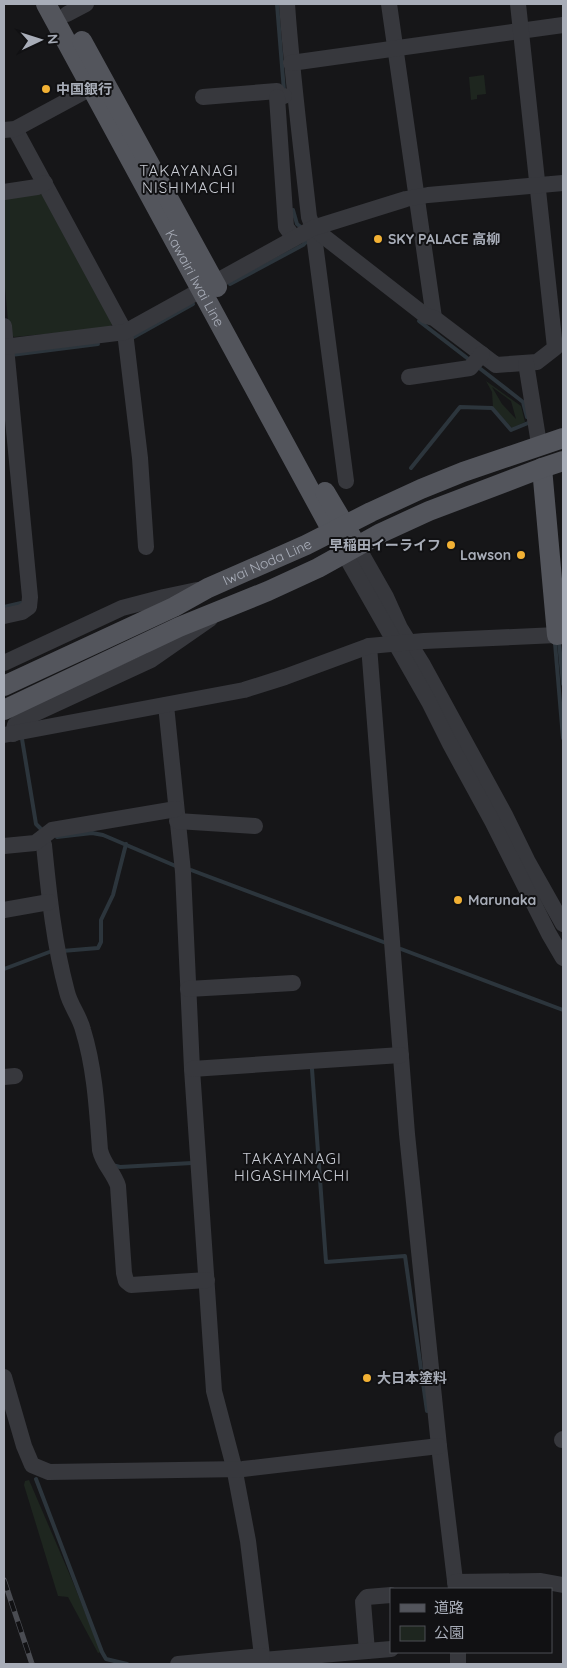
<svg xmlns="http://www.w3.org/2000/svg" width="567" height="1668" font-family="Quicksand,'Noto Sans JP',sans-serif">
	<rect width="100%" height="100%" fill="#161618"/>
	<g fill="#1e261f" fill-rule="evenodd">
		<polygon points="484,75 486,94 477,95 477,99 471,100 469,77"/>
		<polygon points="38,192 48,199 113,323 109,328 14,337 9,333 4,276 4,196"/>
		<path d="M 486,381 L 521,406 L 525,422 L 512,428 L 493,407 L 492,392 ZM 492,387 L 511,401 L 516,419 L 502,404 Z"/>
		<polygon points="29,1480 72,1580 101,1652 98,1653 68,1597 58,1596 24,1485 25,1481"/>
	</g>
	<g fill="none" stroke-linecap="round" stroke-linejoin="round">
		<g stroke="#2c353c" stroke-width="4">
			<polyline points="277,4 284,91"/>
			<polyline points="293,210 297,224 302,228"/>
			<polyline points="230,284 303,245 310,238"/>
			<polyline points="419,321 471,361"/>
			<polyline points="132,338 193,304"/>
			<polyline points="11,355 98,344"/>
			<polyline points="478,367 523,402 527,417"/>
			<polyline points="411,468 460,407 492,408 511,430 528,423"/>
			<polyline points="4,607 21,603"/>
			<polyline points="556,641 555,643 563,738"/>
			<polyline points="559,642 563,684"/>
			<polyline points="22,739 36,824 43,831"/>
			<polyline points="57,837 92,833 103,835 178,867"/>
			<polyline points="191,870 386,943"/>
			<polyline points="401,949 563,1010"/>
			<polyline points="62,951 98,948 101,942 101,920 113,895 126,844"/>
			<polyline points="4,969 52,951"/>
			<polyline points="312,1069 326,1262 405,1256 427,1411"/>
			<polyline points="112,1165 120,1167 192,1163"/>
			<polyline points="36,1479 102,1652 106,1659 127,1664"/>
		</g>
		<g stroke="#37383d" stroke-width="16">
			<path d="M 287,4 C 292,75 301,146 309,217 L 313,228 L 346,481"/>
			<polyline points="389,4 434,318"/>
			<polyline points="67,14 86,4"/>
			<polyline points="291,63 563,25"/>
			<polyline points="203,97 277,91 277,97 284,96"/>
			<polyline points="277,97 286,227 294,238"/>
			<polyline points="15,129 125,332 140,458 146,547"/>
			<polyline points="4,130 15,129 91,88"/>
			<polyline points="4,192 37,187 45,183"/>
			<polyline points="313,228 426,316 434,318 496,365 537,362 555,348 518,4"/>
			<polyline points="4,326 30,597 29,607 22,612 4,616"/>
			<polyline points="4,347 125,332 313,228 406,199 428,195 563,183"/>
			<polyline points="526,363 539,444"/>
			<polyline points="409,377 470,368 482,354"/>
			<polyline points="357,546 386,597 400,628 423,665 505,815 528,862 563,924"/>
			<polyline points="344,553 429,702 450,744 492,821 549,934 563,958"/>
			<polyline points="369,646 407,1134 439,1446 456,1589"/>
			<polyline points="4,663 122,608 164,597 197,590"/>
			<polyline points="166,705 183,872 192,1069 214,1391 234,1467 248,1541 263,1664"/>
			<polyline points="13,734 15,725 21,720 151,660 210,619"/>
			<polyline points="4,735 244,690 285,677 369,646 424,641 557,635"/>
			<polyline points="177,821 255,826"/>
			<path d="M 41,839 L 44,845 C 49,895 54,944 67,992 C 70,1005 80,1017 83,1030 C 95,1069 97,1110 100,1150 C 103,1164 114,1173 118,1186 L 124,1273 L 126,1281 L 131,1285 L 207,1280"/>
			<polyline points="4,846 35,843 52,830 176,809"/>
			<polyline points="4,910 49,902"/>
			<polyline points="188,989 293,983"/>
			<polyline points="192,1069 401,1055"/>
			<polyline points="4,1077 15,1076"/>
			<polyline points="4,1377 24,1446 32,1465 49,1472 243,1469 439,1446"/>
			<polyline points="562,1440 563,1439"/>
			<polyline points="455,1582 541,1581 563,1585"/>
			<polyline points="367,1651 363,1602 367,1597 391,1595"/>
			<polyline points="458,1652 458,1664"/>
			<polyline points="263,1660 391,1649"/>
			<polyline points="178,1664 262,1656"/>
		</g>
		<g stroke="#53555c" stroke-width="20">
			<path id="s1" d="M 46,4 L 344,553"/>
			<polyline points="82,41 217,287"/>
			<polyline points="542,468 557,635 563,634"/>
			<polyline points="325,492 357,546"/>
			<path id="s2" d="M 4,686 L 174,607 L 208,588 L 306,545 L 371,512 L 421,489 L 463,472 L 563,438"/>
			<polyline points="4,710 179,627 268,591 318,568 381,533 429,511 542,468 563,461"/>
		</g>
		<defs>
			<polyline id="rail" points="4,1580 32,1664"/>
		</defs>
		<use href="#rail" stroke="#4a4c52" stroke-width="5.5"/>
		<use href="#rail" stroke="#111113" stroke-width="4" stroke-dasharray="11" stroke-linecap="butt"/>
	</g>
	<g fill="#f2b134" stroke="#111113" stroke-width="2">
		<circle cx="46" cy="89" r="5"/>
		<circle cx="378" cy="239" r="5"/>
		<circle cx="451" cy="545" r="5"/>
		<circle cx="521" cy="555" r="5"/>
		<circle cx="458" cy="900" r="5"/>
		<circle cx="367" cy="1378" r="5"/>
	</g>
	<g text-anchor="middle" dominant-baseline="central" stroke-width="4" stroke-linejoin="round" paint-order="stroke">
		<g font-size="14" font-weight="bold" fill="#a8adb8" stroke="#111113" text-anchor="start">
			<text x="56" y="89">中国銀行</text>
			<text x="388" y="239">SKY PALACE 高柳</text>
			<text x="441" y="545" text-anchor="end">早稲田イーライフ</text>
			<text x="511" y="555" text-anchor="end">Lawson</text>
			<text x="468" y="900">Marunaka</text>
			<text x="377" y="1378">大日本塗料</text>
		</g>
		<g font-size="14" fill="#a8adb8" stroke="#111113">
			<text stroke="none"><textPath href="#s1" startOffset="312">Kawairi Iwai Line</textPath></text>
			<text stroke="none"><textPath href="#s2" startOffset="291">Iwai Noda Line</textPath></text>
		</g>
		<g font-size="15" letter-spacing="1" fill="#c9ccd4" stroke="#111113">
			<text x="189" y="170">TAKAYANAGI<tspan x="189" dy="17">NISHIMACHI</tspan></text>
			<text x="292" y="1158">TAKAYANAGI<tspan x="292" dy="17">HIGASHIMACHI</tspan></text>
		</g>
	</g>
	<rect width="567" height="1668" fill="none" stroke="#a8adb8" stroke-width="10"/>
	<rect x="390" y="1588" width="162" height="65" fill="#111113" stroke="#4d4f55"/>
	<rect x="400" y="1604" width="25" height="8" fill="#53555c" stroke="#4d4f55"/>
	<text x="434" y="1613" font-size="15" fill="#a8adb8">道路</text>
	<rect x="400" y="1626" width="25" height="15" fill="#1e261f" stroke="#4d4f55"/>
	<text x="434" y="1638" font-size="15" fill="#a8adb8">公園</text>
	<g transform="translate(40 40) rotate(86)" stroke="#111113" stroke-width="4" paint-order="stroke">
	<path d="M0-4L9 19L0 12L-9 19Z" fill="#a8adb8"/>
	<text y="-8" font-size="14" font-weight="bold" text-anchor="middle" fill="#a8adb8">N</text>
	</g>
</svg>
